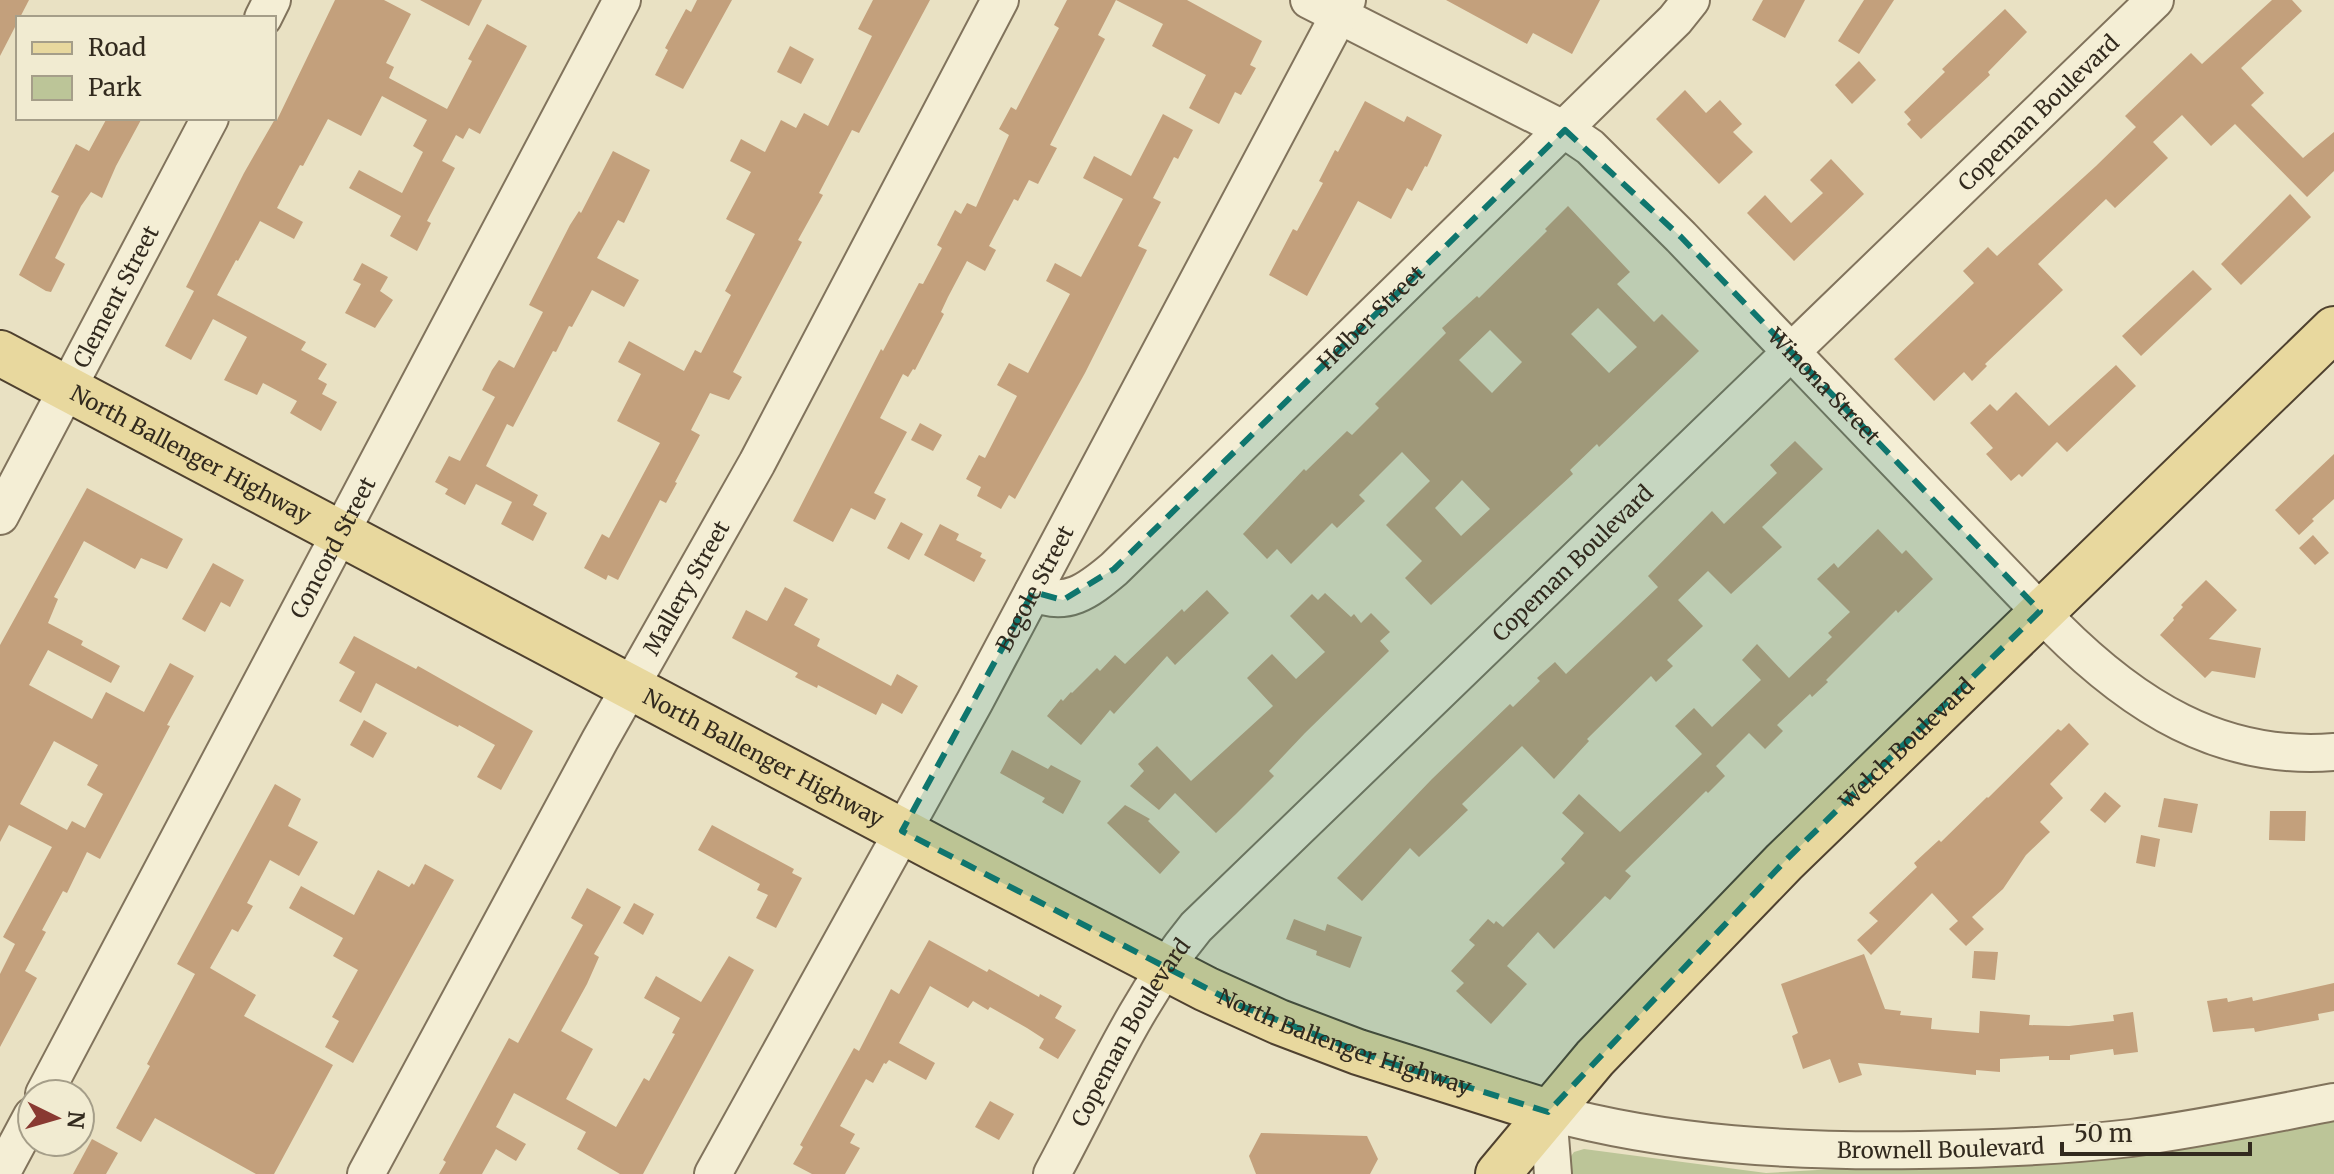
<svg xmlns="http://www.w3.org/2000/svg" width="2334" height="1174" font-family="Merriweather,serif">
	<rect width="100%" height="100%" fill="#e9e1c3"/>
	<polygon fill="#bcc598" points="2334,1118 2334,1174 1569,1174 1569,1159 1574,1152 1584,1149 1766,1173 1906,1165"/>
	<g fill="#c3a07c" fill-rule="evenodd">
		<polygon points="0,0 29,0 0,56"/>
		<polygon points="335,0 384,0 411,14 386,63 394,67 389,78 447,109 472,61 468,59 487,24 527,46 480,134 469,128 463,139 456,135 442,161 455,168 427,221 431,223 417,251 390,236 401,216 349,188 359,170 402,193 423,152 413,146 427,120 382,96 361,136 328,119 303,166 300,165 277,208 303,222 294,239 260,221 238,261 236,260 217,295 306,342 301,350 327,364 318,379 327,384 322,394 337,402 321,431 290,413 297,401 263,383 257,395 224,380 247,337 213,319 191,360 165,346 194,291 186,287 209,242 244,173 275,119 277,120"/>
		<polygon points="420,0 482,0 469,26"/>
		<polygon points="697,0 732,0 683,89 655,75 668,50 665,48 686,9 691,12"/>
		<polygon points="873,0 930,0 859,133 852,130 819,193 823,195 798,240 802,242 733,372 742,377 729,400 710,393 691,430 700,435 675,482 677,483 666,503 660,500 618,580 608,575 606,580 584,568 602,534 609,538 660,443 617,421 641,374 618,362 629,341 684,371 695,350 701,353 731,295 725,291 755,234 726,219 751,172 730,161 741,139 765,152 781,120 796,128 804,113 828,126 872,36 858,29"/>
		<polygon points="1067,0 1116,0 1098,35 1105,39 1050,145 1057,148 1038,184 1029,180 1018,201 1014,199 989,246 996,250 985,271 967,261 948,297 941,312 944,314 915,370 913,369 908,377 903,374 880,418 907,432 874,493 886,499 875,520 851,508 833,542 793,521 881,349 883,351 919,283 923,284 942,248 937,245 955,210 961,214 967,203 976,207 1009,135 999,129 1011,107 1016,110 1059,28 1054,25"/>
		<polygon points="1116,0 1187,0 1262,41 1250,65 1256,68 1241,95 1235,92 1219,124 1189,108 1206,75 1152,46 1163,24"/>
		<polygon points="1446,0 1600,0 1572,54 1533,33 1527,44"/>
		<polygon points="1763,0 1805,0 1785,38 1752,20"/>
		<polygon points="1864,0 1894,0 1859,54 1838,41"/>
		<polygon points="2272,0 2292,0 2302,11 2241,68 2264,93 2251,105 2303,158 2334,132 2334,171 2307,197 2235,124 2211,146 2182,115 2153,142 2168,158 2115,208 2106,199 2038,264 2063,290 1985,364 1987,366 1972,381 1964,372 1934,401 1894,359 1974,283 1963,271 1988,247 1997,256 2096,166 2136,127 2125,116 2191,53 2202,64"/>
		<polygon points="2005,9 2027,32 1988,72 1990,75 1921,139 1907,124 1911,120 1904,112 1945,72 1942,69"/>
		<polygon points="790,46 814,59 801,84 777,72"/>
		<polygon points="1859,61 1876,80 1852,104 1835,85"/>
		<polygon points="1685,90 1706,113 1720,100 1742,124 1733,132 1753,152 1719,184 1656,119"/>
		<polygon points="1365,101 1404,122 1407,116 1442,135 1427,167 1425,166 1412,191 1407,188 1391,219 1358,201 1307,296 1269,275 1293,229 1297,231 1323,183 1319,181 1335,150 1338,152"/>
		<polygon points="1163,114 1193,130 1178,159 1174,157 1153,198 1161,202 1138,246 1147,250 1085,373 1015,499 1009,495 1001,509 977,496 981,487 966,479 979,455 985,458 1017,396 997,385 1009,363 1028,373 1070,294 1046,281 1055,263 1081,277 1123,199 1083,178 1094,156 1131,176"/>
		<polygon points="107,118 142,118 116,166 102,198 91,192 81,206 55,258 65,264 51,292 46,291 19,275 59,196 51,192 76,144 89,151"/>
		<polygon points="613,151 650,170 624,223 618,220 597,258 639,280 624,307 592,290 572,327 569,326 556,352 553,351 513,427 507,424 486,466 538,495 533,505 547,513 533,541 501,524 512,502 476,484 465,505 445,494 448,489 435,482 449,456 460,461 495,397 482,390 492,370 499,360 514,368 543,312 529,305 570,225 579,211 581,213"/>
		<polygon points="1831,159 1864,194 1794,261 1747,213 1765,195 1791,223 1823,193 1810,180"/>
		<polygon points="2290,194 2311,217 2241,285 2221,264"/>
		<path d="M 1568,206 L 1630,272 L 1617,284 L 1654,322 L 1662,314 L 1699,351 L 1599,447 L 1597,444 L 1570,470 L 1573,474 L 1431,605 L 1405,578 L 1422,561 L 1386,525 L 1430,481 L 1402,452 L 1359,495 L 1365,501 L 1337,528 L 1332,523 L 1291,564 L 1277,549 L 1267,559 L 1243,534 L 1304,469 L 1306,471 L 1347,431 L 1352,435 L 1379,408 L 1375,404 L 1446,333 L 1442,328 L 1477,296 L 1479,298 L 1547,231 L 1545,229 ZM 1598,308 L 1637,347 L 1609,373 L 1571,334 ZM 1490,330 L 1522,362 L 1492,393 L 1459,360 ZM 1462,480 L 1490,509 L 1461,536 L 1435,508 Z"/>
		<polygon points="362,263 388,277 380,291 393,300 375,328 345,313 361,284 353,280"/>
		<polygon points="2193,270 2212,289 2141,356 2122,336"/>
		<polygon points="2116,365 2136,386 2067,452 2057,442 2022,477 2019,474 2011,481 1986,454 1993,448 1970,423 1990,404 1997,411 2016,392 2049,426"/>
		<polygon points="920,423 942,435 933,451 911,440"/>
		<polygon points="1795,441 1823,469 1762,527 1782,547 1731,594 1708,571 1678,600 1703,626 1667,660 1673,666 1656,682 1651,676 1587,739 1589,741 1554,779 1522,746 1462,804 1468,810 1419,857 1410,848 1362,901 1337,878 1432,779 1510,704 1513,707 1540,681 1537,678 1555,662 1566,674 1618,625 1658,587 1648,576 1712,511 1724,524 1777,473 1770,465"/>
		<polygon points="2334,454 2334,499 2312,519 2314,521 2299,535 2275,510"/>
		<path d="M 87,488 L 183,539 L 167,569 L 141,558 L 135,569 L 84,541 L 54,597 L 58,599 L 48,623 L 83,641 L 81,645 L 120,666 L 111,683 L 48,650 L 29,685 L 92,719 L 106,692 L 144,712 L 170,663 L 194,676 L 167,725 L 170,726 L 100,859 L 87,852 L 67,893 L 63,891 L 42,930 L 46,932 L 25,971 L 37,978 L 0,1047 L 0,974 L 15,944 L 3,937 L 52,847 L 9,825 L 0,842 L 0,645 ZM 54,741 L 98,765 L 87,785 L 103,794 L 85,828 L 72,821 L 67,830 L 20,804 Z"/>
		<polygon points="901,522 923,534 909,560 887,548"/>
		<polygon points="940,524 959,534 956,540 982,553 980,557 986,560 974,582 924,555"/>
		<polygon points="1878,529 1902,554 1906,550 1933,579 1898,613 1896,610 1826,680 1828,682 1812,697 1810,694 1777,725 1783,731 1765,749 1749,733 1716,766 1725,776 1708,793 1706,791 1625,871 1631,876 1610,900 1605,896 1554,949 1538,932 1507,966 1527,984 1491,1024 1456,991 1464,983 1451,971 1475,945 1469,940 1488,919 1494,924 1496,921 1503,927 1565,863 1561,859 1584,833 1562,813 1579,794 1620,832 1702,754 1675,726 1694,708 1712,727 1761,680 1742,660 1757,644 1789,678 1832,637 1828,633 1850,612 1817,579 1834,563 1838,568"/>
		<polygon points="2313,535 2329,553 2315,565 2299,548"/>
		<polygon points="213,563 244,580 230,607 221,602 205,632 182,619"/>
		<polygon points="2206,580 2237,610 2209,639 2261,648 2255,678 2212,671 2205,678 2160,635 2174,620 2173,618 2183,607 2181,605"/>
		<polygon points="785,587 808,599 794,625 820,639 817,646 891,686 897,674 918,686 902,714 882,703 876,715 818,685 817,688 795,677 798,673 732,638 746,610 767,621"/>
		<polygon points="1207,590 1229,613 1175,665 1167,656 1114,714 1110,710 1081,745 1047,716 1061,699 1063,701 1071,692 1072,693 1097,668 1100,671 1115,655 1125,664 1182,609 1184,612"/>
		<polygon points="1325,593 1351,617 1354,614 1361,623 1371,613 1390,632 1380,641 1389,651 1305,733 1269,771 1274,776 1236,814 1216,833 1175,793 1159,810 1130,786 1144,771 1138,764 1157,746 1191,781 1273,706 1247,678 1272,654 1296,679 1325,652 1290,616 1312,594 1318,600"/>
		<polygon points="354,636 416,669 418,666 533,731 501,790 477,777 495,745 459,725 458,727 448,722 376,683 361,713 339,701 355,672 339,663"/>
		<polygon points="364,720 387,733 373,758 350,745"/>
		<polygon points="2069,723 2089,744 2050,784 2063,798 2040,822 2050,832 2026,855 2003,889 1972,917 1984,929 1966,946 1949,929 1958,921 1932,893 1871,955 1857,940 1878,921 1869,913 1917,867 1914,863 1939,840 1941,842 1987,797 1988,798 2058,729 2061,731"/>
		<polygon points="1012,750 1048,769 1051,765 1081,781 1063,814 1042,802 1045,798 1000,773"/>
		<polygon points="275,784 301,799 288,826 318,842 299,876 270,860 247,903 253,906 238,932 232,929 210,968 256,995 244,1016 333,1065 274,1174 256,1174 155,1118 141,1142 116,1128 150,1066 147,1064 195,974 177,964"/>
		<polygon points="2105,792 2121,806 2105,823 2090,810"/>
		<polygon points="2164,798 2198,804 2192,833 2158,827"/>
		<polygon points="1125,805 1150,819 1148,821 1180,852 1160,874 1107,823"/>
		<polygon points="2270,811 2306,811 2305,841 2269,840"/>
		<polygon points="712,825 794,869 792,873 802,878 776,928 756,918 768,895 757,890 760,884 698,850"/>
		<polygon points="2141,835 2160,839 2155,867 2136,863"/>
		<polygon points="425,864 454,880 353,1063 325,1047 339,1021 332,1017 358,970 333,956 343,938 289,908 301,886 354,915 378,870 409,887 412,883 414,885"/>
		<polygon points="587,888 621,907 594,954 599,957 587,984 561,1031 593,1049 566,1099 616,1127 644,1078 649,1081 675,1034 672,1033 680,1018 644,998 656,976 701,1002 729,956 754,970 643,1174 620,1174 577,1149 586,1132 514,1093 496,1127 526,1144 516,1161 496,1149 482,1174 439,1174 446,1162 443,1160 509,1038 518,1043 583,925 571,918"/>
		<polygon points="634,903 654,914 643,935 623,923"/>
		<polygon points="1294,919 1325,931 1327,924 1362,937 1350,968 1316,955 1317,951 1286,939"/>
		<polygon points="929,940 987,972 989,969 1039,997 1040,994 1062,1006 1055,1018 1076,1030 1058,1059 1039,1048 1044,1039 1027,1028 990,1007 988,1010 973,1001 968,1008 930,986 899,1043 935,1063 926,1080 889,1060 886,1064 884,1063 873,1083 866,1079 840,1126 855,1134 850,1143 860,1148 845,1174 812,1174 793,1164 803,1147 800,1145 854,1048 859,1051 891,989 899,994"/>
		<polygon points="1974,951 1998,952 1995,980 1972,978"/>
		<polygon points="1864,954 1885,1009 1901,1011 1900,1015 1932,1018 1931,1029 1979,1033 1980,1011 2030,1015 2029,1025 2069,1026 2114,1021 2113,1015 2133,1012 2138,1052 2114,1055 2113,1049 2070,1055 2070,1060 2049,1060 2049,1056 2000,1059 2000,1072 1976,1070 1976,1075 1858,1063 1862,1075 1839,1083 1830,1059 1803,1069 1792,1036 1798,1033 1781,984"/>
		<polygon points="2334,983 2334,1011 2318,1014 2319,1020 2255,1032 2254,1028 2213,1032 2207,1001 2227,998 2228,1002 2252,997 2253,1001"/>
		<polygon points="990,1101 1014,1114 999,1140 975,1127"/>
		<polygon points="1261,1133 1367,1136 1378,1159 1370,1174 1256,1174 1249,1156"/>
		<polygon points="92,1139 118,1153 106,1174 73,1174"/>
	</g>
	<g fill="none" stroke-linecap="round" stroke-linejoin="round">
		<defs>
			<g id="minor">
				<path id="s1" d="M 1309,0 L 1565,130 L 1590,147 L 1681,237 L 2055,627 C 2133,705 2219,761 2334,752"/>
				<polyline points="263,18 272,0"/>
				<path id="s2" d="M 0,516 L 210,118"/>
				<path id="s3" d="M 1033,592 C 1066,608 1088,591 1114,569 L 1675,20 L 1691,0"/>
				<path id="s4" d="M 44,1094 L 622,0"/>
				<polyline points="1,1174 32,1116"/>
				<path id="s5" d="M 366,1174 L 600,740 L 757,463 L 1000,0"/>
				<path id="s6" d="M 713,1174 L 975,701 L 1347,0"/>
				<path id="s7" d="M 1052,1174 C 1097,1091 1136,1000 1196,927 L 2155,0"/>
				<path id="s8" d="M 1553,1174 L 1548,1112 C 1669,1145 1795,1152 1920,1150 C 1991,1149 2061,1146 2131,1138 C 2199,1129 2267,1115 2334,1102"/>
			</g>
			<g id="major">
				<path id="s9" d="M 0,353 L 936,849 L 1206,989 L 1279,1022 L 1358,1052 L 1548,1112"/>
				<path id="s10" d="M 1498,1174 L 1595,1058 L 1784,862 L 2334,329"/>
			</g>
		</defs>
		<use href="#minor" stroke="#81735c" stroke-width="40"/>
		<use href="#major" stroke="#4f412f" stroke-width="48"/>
		<use href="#minor" stroke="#f4eed5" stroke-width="36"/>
		<use href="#major" stroke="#e8d89e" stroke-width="44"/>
	</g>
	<path fill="#0f766e" fill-opacity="0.2" stroke="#0f766e" stroke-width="6" stroke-dasharray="16 10" stroke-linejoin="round" d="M 1565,130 L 1681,237 L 2040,611 L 1784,862 L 1548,1112 L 1384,1061 L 1241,1006 L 902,831 L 1033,592 L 1063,600 L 1114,569 Z"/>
	<g text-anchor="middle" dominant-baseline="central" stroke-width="6" stroke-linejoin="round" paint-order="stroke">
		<g font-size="22" fill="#322a1e" stroke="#f1ebd1">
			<text stroke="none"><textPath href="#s7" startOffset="1458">Copeman Boulevard</textPath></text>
			<text stroke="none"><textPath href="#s2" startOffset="248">Clement Street</textPath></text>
			<text stroke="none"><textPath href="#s3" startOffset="450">Helber Street</textPath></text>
			<text stroke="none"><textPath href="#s1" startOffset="652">Winona Street</textPath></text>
			<text stroke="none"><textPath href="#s9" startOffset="216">North Ballenger Highway</textPath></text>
			<text stroke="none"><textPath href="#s4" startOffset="618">Concord Street</textPath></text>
			<text stroke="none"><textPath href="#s7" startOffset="810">Copeman Boulevard</textPath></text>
			<text stroke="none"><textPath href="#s5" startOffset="668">Mallery Street</textPath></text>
			<text stroke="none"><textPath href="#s6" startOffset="668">Begole Street</textPath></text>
			<text stroke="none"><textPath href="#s10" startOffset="594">Welch Boulevard</textPath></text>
			<text stroke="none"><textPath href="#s9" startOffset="864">North Ballenger Highway</textPath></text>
			<text stroke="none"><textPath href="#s7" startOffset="162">Copeman Boulevard</textPath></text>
			<text stroke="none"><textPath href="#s9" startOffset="1512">North Ballenger Highway</textPath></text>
			<text stroke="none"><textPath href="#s8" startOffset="458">Brownell Boulevard</textPath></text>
		</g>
	</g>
	<rect x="16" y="16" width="260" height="104" fill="#f1ebd1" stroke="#a59e89" stroke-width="2"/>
	<rect x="32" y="42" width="40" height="12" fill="#e8d89e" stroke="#a59e89" stroke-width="2"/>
	<text x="88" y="56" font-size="24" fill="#322a1e">Road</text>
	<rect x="32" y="76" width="40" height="24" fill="#bcc598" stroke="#a59e89" stroke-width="2"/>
	<text x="88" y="96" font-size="24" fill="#322a1e">Park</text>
	<g transform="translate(56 1118) rotate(95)"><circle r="38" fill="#f1ebd1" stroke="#a59e89" stroke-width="2"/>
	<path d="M0-6L14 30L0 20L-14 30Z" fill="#893a32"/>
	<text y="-12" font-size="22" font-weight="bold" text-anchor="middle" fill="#322a1e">N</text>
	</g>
	<path d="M2062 1142v12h188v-12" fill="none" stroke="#322a1e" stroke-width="4"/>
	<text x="2074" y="1142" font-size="24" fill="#322a1e" stroke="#f1ebd1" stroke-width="6" paint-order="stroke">50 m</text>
</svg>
